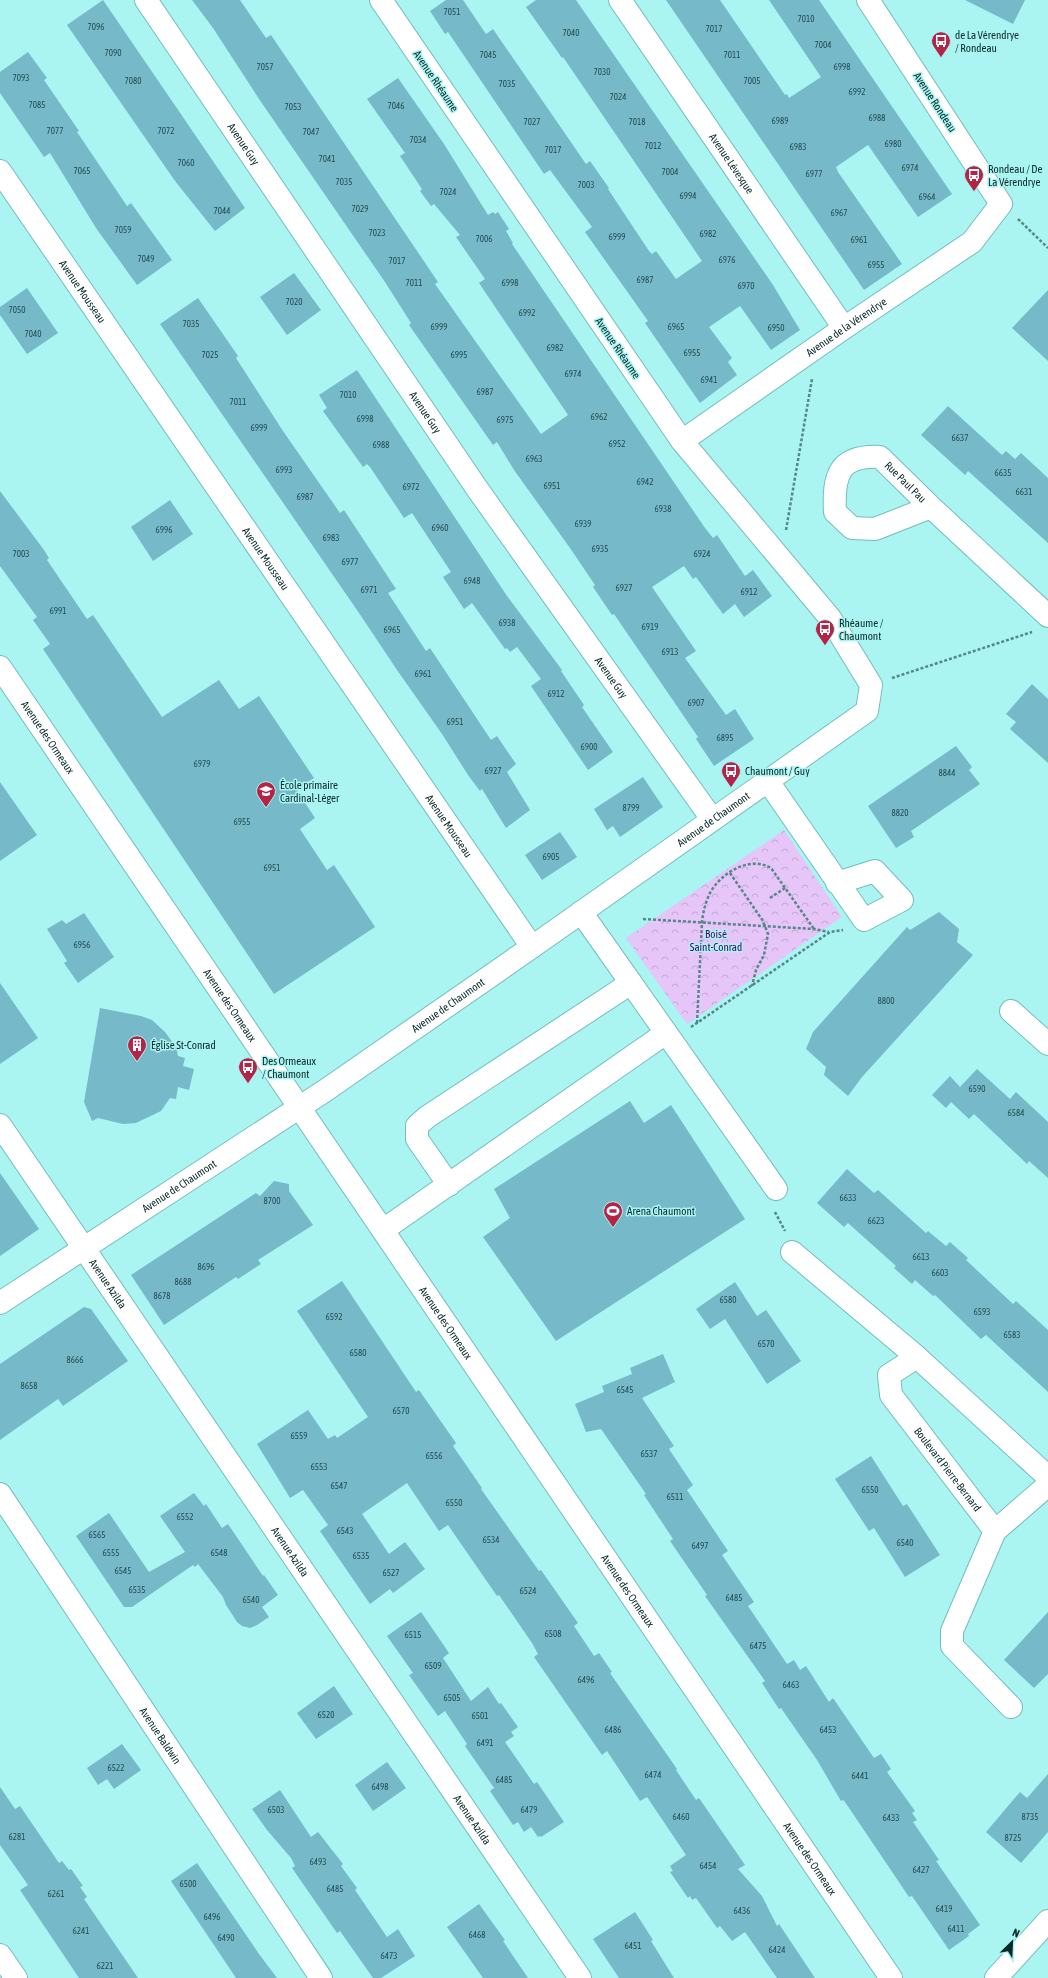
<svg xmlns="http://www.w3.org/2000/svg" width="1048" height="1978" font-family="'Asap Condensed',sans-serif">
	<defs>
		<pattern id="park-crowns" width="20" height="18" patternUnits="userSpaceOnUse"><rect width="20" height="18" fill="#e6c5f8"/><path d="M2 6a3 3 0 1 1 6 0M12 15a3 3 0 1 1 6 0" fill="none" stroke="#c4a9d5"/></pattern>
	</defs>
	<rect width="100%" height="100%" fill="#aaf4f2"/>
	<polygon fill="url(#park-crowns)" points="784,830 842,917 687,1024 626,938"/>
	<g fill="#76baca">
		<polygon points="103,0 245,208 215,231 175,181 67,25"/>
		<polygon points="192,0 240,0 266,38 271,35 438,282 435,284 541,434 568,415 479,283 485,279 456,237 460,235 434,204 431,206 420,191 422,189 400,156 405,153 367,99 398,78 444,144 488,215 493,212 495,214 498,212 509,229 506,231 513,243 512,244 705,528 713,538 717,535 745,576 753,570 772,596 744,617 735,604 723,614 696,577 693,579 684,566 652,587 696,651 685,658 726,715 735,709 754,739 714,766 696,739 698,737 614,614 612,615 593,587 595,585 570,548 514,470 497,442 493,445 409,325 411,323 385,282 259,99 213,28"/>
		<polygon points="446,0 463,0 486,34 493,29 586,164 590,161 609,188 608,189 649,251 652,254 656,251 676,279 702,261 563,57 562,58 526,7 536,0 576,0 773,285 800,330 771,350 740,306 709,327 732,358 728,362 737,375 700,403 645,323 648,321 585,232 592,227 550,170 544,174 448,32 445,34 430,11"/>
		<polygon points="666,0 720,0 785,95 787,94 789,98 821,77 769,0 819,0 952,194 918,217 868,145 836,167 838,172 902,264 864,290"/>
		<polygon points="965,0 1025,0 1013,24"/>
		<polygon points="28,52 47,78 44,80 79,131 77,132 127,206 131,203 172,260 137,285 96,228 50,153 44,157 0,93 0,72"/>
		<polygon points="294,273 321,310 287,335 260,297"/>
		<polygon points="27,288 58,333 27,354 0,315 0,307"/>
		<polygon points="1048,290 1048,361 1012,328"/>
		<polygon points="198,298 238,356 236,358 283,431 340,513 344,510 396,589 388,593 426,651 430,648 491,740 497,736 516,764 507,772 530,810 506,828 482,789 480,791 468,775 442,734 397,670 359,613 160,324"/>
		<polygon points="357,370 507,596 562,670 561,671 584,705 582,707 613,752 588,770 531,686 541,679 517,647 510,652 507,648 505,649 472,603 464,609 443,577 451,572 412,513 404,518 370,467 367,464 363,467 323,411 327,408 319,395"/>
		<polygon points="948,406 1002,455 1006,451 1015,459 1021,453 1048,478 1048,543 968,471 965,475 921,435"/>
		<polygon points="0,491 44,550 49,558 47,560 87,619 93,615 162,717 219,680 239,709 259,696 314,778 296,789 315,818 300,829 327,870 334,865 375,927 274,994 43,649 50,644 33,620 37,617 0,566"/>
		<polygon points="170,500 193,534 153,561 131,527"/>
		<polygon points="1032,684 1048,699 1048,763 1010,729 1016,722 1006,714"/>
		<polygon points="956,746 972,767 969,770 980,784 911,831 914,837 896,848 868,806"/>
		<polygon points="643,777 663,807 620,837 613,826 607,830 594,809"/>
		<polygon points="0,782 37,835 0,861"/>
		<polygon points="560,832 577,857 542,880 525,855"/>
		<polygon points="939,912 959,929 957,942 973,955 862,1077 848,1096 824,1075 826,1067 806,1049 813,1032 907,927 910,930"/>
		<polygon points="84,913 114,957 78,983 64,963 67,961 47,929 62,920 66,924"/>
		<polygon points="0,983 38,1038 0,1064"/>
		<polygon points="100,1008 141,1016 152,1020 165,1032 176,1047 178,1056 185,1058 183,1066 194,1069 189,1090 178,1087 176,1099 170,1098 161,1111 136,1123 123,1124 98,1118 92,1121 84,1102"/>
		<polygon points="977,1069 1010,1099 1016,1092 1048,1122 1048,1178 1029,1161 1027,1164 974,1114 969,1119 951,1102 946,1108 932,1095 950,1076 960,1087"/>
		<polygon points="630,1101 644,1123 671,1105 745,1219 556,1341 483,1237 510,1218 494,1189"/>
		<polygon points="847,1169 874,1193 878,1190 926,1233 928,1231 946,1246 950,1242 968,1258 966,1260 1013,1304 1016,1301 1048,1330 1048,1392 986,1335 981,1339 935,1295 933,1296 915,1280 912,1284 894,1268 896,1266 848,1223 844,1227 817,1203"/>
		<polygon points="0,1173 39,1229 0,1256"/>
		<polygon points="274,1181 289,1184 289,1191 313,1225 258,1260 261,1264 238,1279 236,1277 164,1325 131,1275 256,1193 260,1196"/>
		<polygon points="342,1281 416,1392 419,1390 456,1443 453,1446 482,1488 481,1489 539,1571 541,1570 578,1623 574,1626 594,1656 599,1653 612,1672 610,1673 677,1769 676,1770 696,1800 699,1798 745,1865 738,1869 762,1896 777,1926 779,1924 815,1978 777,1978 745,1932 732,1941 720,1926 717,1928 696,1898 692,1900 690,1896 688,1898 670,1872 673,1871 670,1866 686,1855 647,1797 640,1801 607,1751 602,1755 534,1657 538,1654 532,1643 499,1595 497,1596 448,1525 439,1531 407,1483 362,1514 389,1554 405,1542 425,1569 393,1593 390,1589 370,1604 320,1531 328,1525 303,1490 290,1498 257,1444 308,1410 328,1439 335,1435 337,1438 368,1417 297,1311"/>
		<polygon points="735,1282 757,1316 766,1310 801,1361 767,1384 725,1319 710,1329 696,1309"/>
		<polygon points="84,1307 91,1309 128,1361 63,1406 58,1399 0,1440 0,1364"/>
		<polygon points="663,1354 675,1382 642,1398 674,1446 669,1449 693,1485 687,1490 728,1551 722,1555 754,1602 748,1606 787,1664 794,1660 800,1670 806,1666 829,1702 833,1698 874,1758 881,1754 891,1769 887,1772 915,1811 912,1813 917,1820 913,1822 939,1860 936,1861 980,1925 968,1934 969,1936 949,1950 912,1896 909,1897 845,1802 843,1800 841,1801 817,1760 781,1708 779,1709 762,1683 765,1681 705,1596 707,1595 670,1541 673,1539 644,1495 646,1494 601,1429 586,1432 575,1404 604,1392 602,1386 632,1374 630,1368"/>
		<polygon points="871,1456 903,1506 907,1504 940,1555 905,1577 874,1528 869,1531 835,1479"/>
		<polygon points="194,1493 204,1506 206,1504 222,1528 228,1524 263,1576 264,1575 278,1595 262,1607 269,1617 257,1625 250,1628 242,1626 237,1622 226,1605 223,1597 198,1564 195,1567 193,1565 132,1607 124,1607 76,1536 109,1513 149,1572 185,1552 160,1516"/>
		<polygon points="421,1612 449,1653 443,1658 471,1701 488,1687 499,1704 501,1703 518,1727 511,1732 514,1736 505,1742 534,1784 537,1782 564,1822 541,1837 540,1836 538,1837 531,1827 524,1832 518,1822 513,1825 490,1791 494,1788 465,1746 467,1744 445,1711 438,1716 409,1675 413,1673 387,1636"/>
		<polygon points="1048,1612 1048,1674 1034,1688 1004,1660"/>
		<polygon points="334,1686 353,1714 316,1739 297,1713"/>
		<polygon points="122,1744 141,1770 114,1789 107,1779 98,1785 87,1768"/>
		<polygon points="387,1762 406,1788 373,1811 355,1785"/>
		<polygon points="1048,1774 1048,1832 1021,1863 986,1832 1020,1792 1027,1798"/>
		<polygon points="0,1787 15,1809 20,1806 59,1863 62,1861 69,1870 71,1869 83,1886 80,1887 87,1897 84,1899 138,1978 79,1978 20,1890 28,1885 0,1845"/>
		<polygon points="280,1790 311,1837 318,1832 343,1864 341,1866 357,1888 355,1890 387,1937 398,1929 415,1956 381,1978 373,1978 340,1931 337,1933 292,1868 295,1866 291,1858 267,1830 252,1809"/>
		<polygon points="197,1863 259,1954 277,1978 236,1978 171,1881"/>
		<polygon points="479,1904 505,1940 503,1941 528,1978 483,1978 447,1927"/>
		<polygon points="635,1912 653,1940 651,1941 674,1978 619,1978 593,1939"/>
	</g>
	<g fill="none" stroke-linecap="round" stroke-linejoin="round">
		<defs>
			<g id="minor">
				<path id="s1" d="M 146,0 L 478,490 L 712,819"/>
				<path id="s2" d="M 620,0 L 844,328"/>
				<path id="s3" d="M 0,171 L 532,947"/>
				<path id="s4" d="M 682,441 L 844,328 L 972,242 L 1001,204 L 868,0"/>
				<path id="s5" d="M 931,507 L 875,529 L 852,528 L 835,512 C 833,475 839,455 880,457 L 931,507 L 1048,616"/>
				<path id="s6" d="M 0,667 L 891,1978"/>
				<polyline points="767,780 864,920 902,900 875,871 837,883"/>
				<polyline points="581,912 776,1189"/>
				<polyline points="1011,1011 1048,1044"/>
				<path id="s7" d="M 0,1125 L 580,1978"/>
				<polyline points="449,1185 417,1139 417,1126 427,1117 631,983"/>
				<polyline points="383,1230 666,1033"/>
				<polyline points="792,1252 917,1357 1048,1477"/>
				<path id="s8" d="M 0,1303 L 326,1090 L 532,947 L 867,711 L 871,685 L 830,618 L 682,441 L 381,0"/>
				<path id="s9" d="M 917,1357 L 889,1375 L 891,1395 L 995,1531 L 1048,1485"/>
				<path id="s10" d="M 0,1494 L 321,1978"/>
				<polyline points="995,1531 952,1631 952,1646 1011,1707"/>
				<polyline points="0,1955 16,1978"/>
				<polyline points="996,1978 1048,1921"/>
			</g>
		</defs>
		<use href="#minor" stroke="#74bdbc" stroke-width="24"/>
		<g stroke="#548786" stroke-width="2.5" stroke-dasharray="3 2" stroke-linecap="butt">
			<polyline points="1018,219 1048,248"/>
			<polyline points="786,530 812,379"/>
			<polyline points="892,678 1032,632"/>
			<polyline points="730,873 763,921 768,934 764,955 756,970 752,986"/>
			<polyline points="770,898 785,888"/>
			<polyline points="643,919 814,929 829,932"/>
			<path d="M 697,1023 L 702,922 C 703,913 705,904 709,895 C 719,874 749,855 771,868 L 814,929"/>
			<polyline points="691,1027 830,932 843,930"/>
			<polyline points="775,1212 785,1231"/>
		</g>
		<use href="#minor" stroke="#fff" stroke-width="22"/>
	</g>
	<defs>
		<symbol id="bus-pin" viewBox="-11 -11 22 30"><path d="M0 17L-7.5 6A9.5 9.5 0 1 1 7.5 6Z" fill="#b52346" stroke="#aaf4f2"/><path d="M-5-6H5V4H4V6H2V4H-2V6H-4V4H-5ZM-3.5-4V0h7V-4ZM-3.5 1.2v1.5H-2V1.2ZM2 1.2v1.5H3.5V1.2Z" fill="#fff"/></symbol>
		<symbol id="school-pin" viewBox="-11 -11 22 30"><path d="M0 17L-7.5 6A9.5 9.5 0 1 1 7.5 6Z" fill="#b52346" stroke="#aaf4f2"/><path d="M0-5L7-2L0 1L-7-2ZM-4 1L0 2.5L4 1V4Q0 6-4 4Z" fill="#fff"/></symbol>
		<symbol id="building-pin" viewBox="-11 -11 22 30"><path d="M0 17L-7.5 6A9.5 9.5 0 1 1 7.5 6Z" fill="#b52346" stroke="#aaf4f2"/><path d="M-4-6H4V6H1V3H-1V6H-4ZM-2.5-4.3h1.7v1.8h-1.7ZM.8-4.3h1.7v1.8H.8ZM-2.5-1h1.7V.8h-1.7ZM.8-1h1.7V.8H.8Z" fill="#fff"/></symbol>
		<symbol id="stadium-pin" viewBox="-11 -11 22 30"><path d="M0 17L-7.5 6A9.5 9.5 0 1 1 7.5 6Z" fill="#b52346" stroke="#aaf4f2"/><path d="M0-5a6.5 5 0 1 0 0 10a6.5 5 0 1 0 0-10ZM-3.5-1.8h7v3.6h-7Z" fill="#fff"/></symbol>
	</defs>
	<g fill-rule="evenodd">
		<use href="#bus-pin" x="930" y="30" width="22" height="30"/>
		<use href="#bus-pin" x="963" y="164" width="22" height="30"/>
		<use href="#bus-pin" x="814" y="618" width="22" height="30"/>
		<use href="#bus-pin" x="720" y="760" width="22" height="30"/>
		<use href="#school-pin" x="255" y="780" width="22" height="30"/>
		<use href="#building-pin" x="126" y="1034" width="22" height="30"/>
		<use href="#bus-pin" x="237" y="1056" width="22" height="30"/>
		<use href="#stadium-pin" x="602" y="1200" width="22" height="30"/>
	</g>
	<g text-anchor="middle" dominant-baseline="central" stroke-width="3" stroke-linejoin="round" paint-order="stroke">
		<g font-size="9" fill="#254d51">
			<text x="452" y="12">7051</text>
			<text x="806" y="19">7010</text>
			<text x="96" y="27">7096</text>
			<text x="714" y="29">7017</text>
			<text x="571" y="33">7040</text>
			<text x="823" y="45">7004</text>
			<text x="113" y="53">7090</text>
			<text x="488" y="55">7045</text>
			<text x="732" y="55">7011</text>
			<text x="265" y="67">7057</text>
			<text x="842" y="67">6998</text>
			<text x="602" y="72">7030</text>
			<text x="21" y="78">7093</text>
			<text x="133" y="81">7080</text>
			<text x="752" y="81">7005</text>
			<text x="507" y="84">7035</text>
			<text x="857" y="92">6992</text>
			<text x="618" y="97">7024</text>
			<text x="37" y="105">7085</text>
			<text x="396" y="106">7046</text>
			<text x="293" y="107">7053</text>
			<text x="877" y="118">6988</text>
			<text x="780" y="121">6989</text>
			<text x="532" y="122">7027</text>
			<text x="637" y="122">7018</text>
			<text x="55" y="131">7077</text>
			<text x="166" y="131">7072</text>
			<text x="311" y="132">7047</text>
			<text x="418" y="140">7034</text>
			<text x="893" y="144">6980</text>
			<text x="653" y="146">7012</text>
			<text x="798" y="147">6983</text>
			<text x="553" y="150">7017</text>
			<text x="327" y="159">7041</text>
			<text x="186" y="163">7060</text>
			<text x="910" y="168">6974</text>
			<text x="82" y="171">7065</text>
			<text x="670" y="172">7004</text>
			<text x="814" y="174">6977</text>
			<text x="344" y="182">7035</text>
			<text x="586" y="185">7003</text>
			<text x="448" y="192">7024</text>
			<text x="688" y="196">6994</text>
			<text x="927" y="197">6964</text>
			<text x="360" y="209">7029</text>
			<text x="222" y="211">7044</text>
			<text x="839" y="213">6967</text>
			<text x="123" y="230">7059</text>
			<text x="377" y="233">7023</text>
			<text x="708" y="234">6982</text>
			<text x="617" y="237">6999</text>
			<text x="484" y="239">7006</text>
			<text x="859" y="240">6961</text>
			<text x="146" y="259">7049</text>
			<text x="727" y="260">6976</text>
			<text x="397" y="261">7017</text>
			<text x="876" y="265">6955</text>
			<text x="645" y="280">6987</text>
			<text x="414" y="283">7011</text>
			<text x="510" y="283">6998</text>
			<text x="746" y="286">6970</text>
			<text x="294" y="302">7020</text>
			<text x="17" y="310">7050</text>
			<text x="527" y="313">6992</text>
			<text x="191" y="324">7035</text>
			<text x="439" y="327">6999</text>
			<text x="676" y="327">6965</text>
			<text x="776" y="328">6950</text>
			<text x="33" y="334">7040</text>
			<text x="555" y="348">6982</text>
			<text x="692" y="353">6955</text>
			<text x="210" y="355">7025</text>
			<text x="459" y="355">6995</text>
			<text x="573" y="374">6974</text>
			<text x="709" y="380">6941</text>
			<text x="485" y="392">6987</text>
			<text x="348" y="395">7010</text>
			<text x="238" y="402">7011</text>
			<text x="599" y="417">6962</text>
			<text x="365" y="419">6998</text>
			<text x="505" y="420">6975</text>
			<text x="259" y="428">6999</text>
			<text x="960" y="438">6637</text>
			<text x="617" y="444">6952</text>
			<text x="381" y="445">6988</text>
			<text x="534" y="459">6963</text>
			<text x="284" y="470">6993</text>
			<text x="1003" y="473">6635</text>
			<text x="645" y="482">6942</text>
			<text x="552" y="486">6951</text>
			<text x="411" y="487">6972</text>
			<text x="1024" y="492">6631</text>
			<text x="305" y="497">6987</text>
			<text x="663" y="509">6938</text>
			<text x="583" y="524">6939</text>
			<text x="440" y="528">6960</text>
			<text x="164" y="530">6996</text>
			<text x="331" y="538">6983</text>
			<text x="600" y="549">6935</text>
			<text x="21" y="554">7003</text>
			<text x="702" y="554">6924</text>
			<text x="350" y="562">6977</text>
			<text x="472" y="581">6948</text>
			<text x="624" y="588">6927</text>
			<text x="369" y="590">6971</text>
			<text x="749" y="592">6912</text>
			<text x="58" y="611">6991</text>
			<text x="507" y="623">6938</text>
			<text x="650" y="627">6919</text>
			<text x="392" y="630">6965</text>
			<text x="670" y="652">6913</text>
			<text x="423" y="674">6961</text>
			<text x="556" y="694">6912</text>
			<text x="696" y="703">6907</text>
			<text x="455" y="722">6951</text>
			<text x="725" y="738">6895</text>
			<text x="589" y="747">6900</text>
			<text x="202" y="764">6979</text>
			<text x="493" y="771">6927</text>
			<text x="947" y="773">8844</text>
			<text x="631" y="808">8799</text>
			<text x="900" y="813">8820</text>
			<text x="242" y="822">6955</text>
			<text x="551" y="857">6905</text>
			<text x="272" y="868">6951</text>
			<text x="82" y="945">6956</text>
			<text x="886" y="1001">8800</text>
			<text x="977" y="1089">6590</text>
			<text x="1016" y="1113">6584</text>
			<text x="848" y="1198">6633</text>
			<text x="272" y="1201">8700</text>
			<text x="876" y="1221">6623</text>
			<text x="921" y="1257">6613</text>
			<text x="206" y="1267">8696</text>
			<text x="940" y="1273">6603</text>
			<text x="183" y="1282">8688</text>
			<text x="162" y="1296">8678</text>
			<text x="728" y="1300">6580</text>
			<text x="982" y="1312">6593</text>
			<text x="334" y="1317">6592</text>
			<text x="1012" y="1335">6583</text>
			<text x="766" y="1344">6570</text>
			<text x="358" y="1353">6580</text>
			<text x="75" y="1360">8666</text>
			<text x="29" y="1386">8658</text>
			<text x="625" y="1390">6545</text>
			<text x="401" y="1411">6570</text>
			<text x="299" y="1436">6559</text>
			<text x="649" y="1454">6537</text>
			<text x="434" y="1456">6556</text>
			<text x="319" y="1467">6553</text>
			<text x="339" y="1486">6547</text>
			<text x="870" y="1490">6550</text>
			<text x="675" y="1497">6511</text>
			<text x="454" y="1503">6550</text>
			<text x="185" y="1517">6552</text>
			<text x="345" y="1531">6543</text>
			<text x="97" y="1535">6565</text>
			<text x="491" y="1540">6534</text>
			<text x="905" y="1543">6540</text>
			<text x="700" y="1546">6497</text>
			<text x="111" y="1553">6555</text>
			<text x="219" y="1553">6548</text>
			<text x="361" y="1556">6535</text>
			<text x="123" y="1571">6545</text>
			<text x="391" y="1573">6527</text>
			<text x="137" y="1590">6535</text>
			<text x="528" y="1591">6524</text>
			<text x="734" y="1598">6485</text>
			<text x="251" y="1600">6540</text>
			<text x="553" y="1634">6508</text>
			<text x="413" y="1635">6515</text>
			<text x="758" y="1646">6475</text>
			<text x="433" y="1666">6509</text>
			<text x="586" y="1680">6496</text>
			<text x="791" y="1685">6463</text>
			<text x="452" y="1698">6505</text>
			<text x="326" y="1715">6520</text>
			<text x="480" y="1716">6501</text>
			<text x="613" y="1730">6486</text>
			<text x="828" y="1730">6453</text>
			<text x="485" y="1743">6491</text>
			<text x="116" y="1768">6522</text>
			<text x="653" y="1775">6474</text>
			<text x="860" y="1776">6441</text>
			<text x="504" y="1780">6485</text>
			<text x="380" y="1787">6498</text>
			<text x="276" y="1810">6503</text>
			<text x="529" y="1810">6479</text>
			<text x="681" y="1817">6460</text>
			<text x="1030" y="1817">8735</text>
			<text x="891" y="1818">6433</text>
			<text x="17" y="1837">6281</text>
			<text x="1013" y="1838">8725</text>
			<text x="318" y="1862">6493</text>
			<text x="708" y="1866">6454</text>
			<text x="921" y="1870">6427</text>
			<text x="188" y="1884">6500</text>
			<text x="335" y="1889">6485</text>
			<text x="56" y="1894">6261</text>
			<text x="944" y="1909">6419</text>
			<text x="742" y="1911">6436</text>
			<text x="212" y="1917">6496</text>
			<text x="956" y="1929">6411</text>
			<text x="81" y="1931">6241</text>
			<text x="477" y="1935">6468</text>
			<text x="226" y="1938">6490</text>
			<text x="633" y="1946">6451</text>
			<text x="777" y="1950">6424</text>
			<text x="389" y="1956">6473</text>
			<text x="105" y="1966">6221</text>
		</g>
		<g font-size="11" fill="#0a2929" stroke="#aaf4f2" text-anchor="start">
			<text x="955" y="35">de La Vérendrye<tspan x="955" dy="13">/ Rondeau</tspan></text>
			<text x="988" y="169">Rondeau / De<tspan x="988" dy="13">La Vérendrye</tspan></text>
			<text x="839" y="623">Rhéaume /<tspan x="839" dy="13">Chaumont</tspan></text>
			<text x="745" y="771">Chaumont / Guy</text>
			<text x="280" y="785">École primaire<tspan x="280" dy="13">Cardinal-Léger</tspan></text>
			<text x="151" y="1045">Église St-Conrad</text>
			<text x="262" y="1061">Des Ormeaux<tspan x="262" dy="13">/ Chaumont</tspan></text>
			<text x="627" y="1211">Arena Chaumont</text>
		</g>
		<g font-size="11" fill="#0a2929" stroke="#aaf4f2">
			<text transform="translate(436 81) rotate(56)">Avenue Rhéaume</text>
			<text transform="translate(935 102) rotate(57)">Avenue Rondeau</text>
			<text stroke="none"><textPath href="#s1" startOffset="174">Avenue Guy</textPath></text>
			<text stroke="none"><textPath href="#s2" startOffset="198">Avenue Lévesque</textPath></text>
			<text stroke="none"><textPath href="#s3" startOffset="146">Avenue Mousseau</textPath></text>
			<text stroke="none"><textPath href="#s4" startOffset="200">Avenue de la Vérendrye</textPath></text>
			<text transform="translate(618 348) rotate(56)">Avenue Rhéaume</text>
			<text stroke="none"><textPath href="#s1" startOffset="498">Avenue Guy</textPath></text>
			<text stroke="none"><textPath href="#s5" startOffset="228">Rue Paul Pau</textPath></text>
			<text stroke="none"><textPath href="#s3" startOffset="470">Avenue Mousseau</textPath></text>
			<text stroke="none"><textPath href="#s1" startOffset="822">Avenue Guy</textPath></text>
			<text stroke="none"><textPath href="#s6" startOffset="85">Avenue des Ormeaux</textPath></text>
			<text stroke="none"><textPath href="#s8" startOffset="862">Avenue de Chaumont</textPath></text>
			<text stroke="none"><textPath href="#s3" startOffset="794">Avenue Mousseau</textPath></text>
			<text stroke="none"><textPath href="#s6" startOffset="409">Avenue des Ormeaux</textPath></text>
			<text stroke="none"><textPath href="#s8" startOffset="538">Avenue de Chaumont</textPath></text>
			<text stroke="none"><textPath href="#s8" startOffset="214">Avenue de Chaumont</textPath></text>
			<text stroke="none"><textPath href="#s7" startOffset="192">Avenue Azilda</textPath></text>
			<text stroke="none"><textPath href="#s6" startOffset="793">Avenue des Ormeaux</textPath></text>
			<text stroke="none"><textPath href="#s9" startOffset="147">Boulevard Pierre-Bernard</textPath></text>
			<text stroke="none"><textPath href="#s7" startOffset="516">Avenue Azilda</textPath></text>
			<text stroke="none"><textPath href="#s6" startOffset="1117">Avenue des Ormeaux</textPath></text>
			<text stroke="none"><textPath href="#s10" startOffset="290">Avenue Baldwin</textPath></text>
			<text stroke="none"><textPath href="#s7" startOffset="840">Avenue Azilda</textPath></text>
			<text stroke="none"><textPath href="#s6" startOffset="1441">Avenue des Ormeaux</textPath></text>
		</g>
		<g font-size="11" fill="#4d0567" stroke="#aaf4f2">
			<text x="716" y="934">Boisé<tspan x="716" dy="13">Saint-Conrad</tspan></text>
		</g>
	</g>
	<g transform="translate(1012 1942) rotate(24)" stroke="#aaf4f2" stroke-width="3" paint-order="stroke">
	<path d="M0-3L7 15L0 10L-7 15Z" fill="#0a2929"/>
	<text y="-6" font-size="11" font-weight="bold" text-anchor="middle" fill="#0a2929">N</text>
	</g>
</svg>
